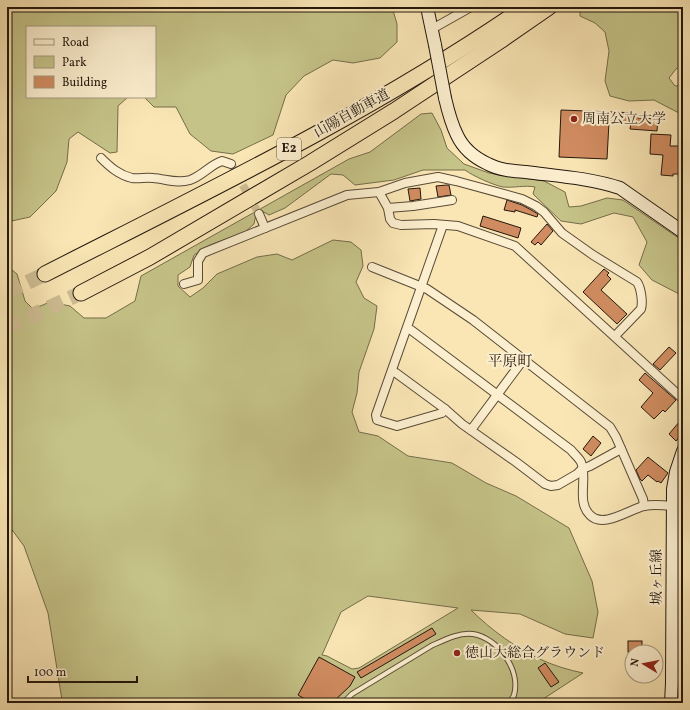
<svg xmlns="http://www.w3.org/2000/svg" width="690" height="710" font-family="Vollkorn,'Noto Serif JP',serif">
	<rect width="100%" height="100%" fill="#fae6b5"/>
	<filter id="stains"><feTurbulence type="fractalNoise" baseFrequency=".005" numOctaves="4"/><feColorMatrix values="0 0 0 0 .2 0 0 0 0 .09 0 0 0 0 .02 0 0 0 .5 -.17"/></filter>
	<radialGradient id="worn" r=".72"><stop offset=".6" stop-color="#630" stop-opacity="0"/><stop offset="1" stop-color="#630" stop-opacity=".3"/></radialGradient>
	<g fill="#c5c388" stroke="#746d4a" fill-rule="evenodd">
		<polygon points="7,7 392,7 397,24 397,42 380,58 353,63 333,60 304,76 286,95 273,135 233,154 211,151 190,134 176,107 154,107 144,97 155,97 155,27 27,27 27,97 128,97 118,106 117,152 110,153 78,132 69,139 67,162 56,191 30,217 7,222"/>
		<polygon points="580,7 683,7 683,65 676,69 669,78 675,86 683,85 683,114 677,112 654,100 629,101 610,96 605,81 609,51 605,32 595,23 580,16"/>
		<path d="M 432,113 L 441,130 L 447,148 L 464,164 L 489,173 L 544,181 L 565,192 L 569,207 L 581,206 L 607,198 L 623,200 L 683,241 L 683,296 L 652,280 L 639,265 L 647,242 L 633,217 L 614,213 L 581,224 L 561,221 L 533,194 L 535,187 C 525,185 514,188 503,187 C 493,185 473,176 465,170 L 423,170 L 394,180 L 355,185 L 343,175 L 331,174 L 285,208 L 269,215 L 262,211 L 256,214 L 254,224 L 245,232 L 210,245 L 194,255 L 190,267 L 178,275 L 178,286 L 190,297 L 203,288 L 217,274 L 257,257 L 277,254 L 292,260 L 333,240 L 351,242 L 361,250 L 363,266 L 356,282 L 364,298 L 377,306 L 374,329 L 359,372 L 357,393 L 352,412 L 359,432 L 378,436 L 408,456 L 452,463 L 486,483 L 516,496 L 569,528 L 592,581 L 598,612 L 593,638 L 565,634 L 520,614 L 471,610 C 490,629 517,649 542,660 C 555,666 569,670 583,673 L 537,703 L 63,703 L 62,700 L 48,613 L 24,546 L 7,523 L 7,266 L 17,274 L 25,301 L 33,309 L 50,302 L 70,306 L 84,318 L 106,318 L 135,301 L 141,276 L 349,159 L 370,152 L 421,114 ZM 368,596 L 458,608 L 359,668 L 352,669 L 327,656 L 322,655 L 341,612 Z"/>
	</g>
	<g fill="#d08c60" stroke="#23170d">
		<polygon points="561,110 638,113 638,118 658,119 657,131 630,129 631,123 609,122 607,159 559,157"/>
		<polygon points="651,134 671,135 670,146 683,146 683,174 673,174 673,176 661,175 663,155 650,154"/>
		<polygon points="447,185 449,185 451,195 438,197 436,186"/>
		<polygon points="420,188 421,199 410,201 408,189"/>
		<polygon points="507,200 522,205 533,211 538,214 537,217 515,210 515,212 504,210"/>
		<polygon points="483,216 521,228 518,238 480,226"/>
		<polygon points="547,224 553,231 541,245 538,242 535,245 531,242"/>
		<polygon points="604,269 609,273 607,275 611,279 601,290 627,314 617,324 583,292"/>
		<polygon points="669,347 676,353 660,370 653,364"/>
		<polygon points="645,373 676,400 665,412 663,410 654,419 641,407 653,393 639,380"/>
		<polygon points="680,421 683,424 683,433 676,441 669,434"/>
		<polygon points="593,436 601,443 591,456 583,449"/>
		<polygon points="648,457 668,473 661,483 658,481 657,482 648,475 642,481 640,479 636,470"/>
		<polygon points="432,628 436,634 361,678 357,672"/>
		<rect x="628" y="641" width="14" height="11"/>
		<polygon points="319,657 355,677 350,686 332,703 312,703 298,695"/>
		<polygon points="545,663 559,682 551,687 538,668"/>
	</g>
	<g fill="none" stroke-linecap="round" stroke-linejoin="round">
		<polyline stroke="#cfbd93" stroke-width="8" stroke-dasharray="8 4" stroke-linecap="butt" points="231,164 259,214"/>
		<g stroke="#cfbd93" stroke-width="15" stroke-dasharray="15 8" stroke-linecap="butt">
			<polyline points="7,292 45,274"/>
			<polyline points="7,327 81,293"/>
		</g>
		<defs>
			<path id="lane" d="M 343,703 L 352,694 L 431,646 C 444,640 459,632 473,634 C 498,638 521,670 514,695 C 513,698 511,700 509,703"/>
			<g id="street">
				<polyline points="432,29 471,7"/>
				<path d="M 101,158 C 110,167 119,175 132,178 C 139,179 146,177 153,178 C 166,179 177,184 190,180 C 202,176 210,165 222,161 L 231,164"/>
				<polyline points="379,192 388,208 390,219 393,223 401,225 434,224 458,226 515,246 683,399"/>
				<polyline points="388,208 413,206 452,200"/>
				<polyline points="259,214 265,228"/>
				<polyline points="443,225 376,415 377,420 397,426 442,413 445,409"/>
				<polyline points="372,267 427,289 473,320 610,427 616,437 643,499 644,506"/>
				<path d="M 184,284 L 198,280 L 198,261 L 203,253 L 347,195 L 379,192 L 405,183 L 438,177 L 456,181 L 522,199 L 536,206 L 544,212 L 562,233 L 593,255 L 637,282 C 641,288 643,302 641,309 L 615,336"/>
				<path d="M 407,329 L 411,330 L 571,450 C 574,454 579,458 581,462 C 588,478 576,502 590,515 C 603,529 630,509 644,506 C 653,504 663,505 672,506"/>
				<polyline points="392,371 396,373 445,409 462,424 516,462 545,484 551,486 558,485 577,474 582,469 590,466 621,449"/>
				<polyline points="471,430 523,360"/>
				<polyline points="672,637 683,637"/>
			</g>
			<g id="secondary">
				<polyline points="427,7 435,45"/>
				<path d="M 445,98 C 448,111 451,123 457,135 C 463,148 475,158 488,164 C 499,170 513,171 526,172 C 557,176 590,178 620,188 L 683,232"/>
				<polyline points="671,703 672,683 673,489 676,472 683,451"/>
			</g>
			<g id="highway">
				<path d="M 45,274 C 208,191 374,111 525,7"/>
				<polyline points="81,293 150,257 310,163 394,111 500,41 549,7"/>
			</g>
		</defs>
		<use href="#lane" stroke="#594b37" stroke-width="6"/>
		<use href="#street" stroke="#594b37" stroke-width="10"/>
		<use href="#secondary" stroke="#23170d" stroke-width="14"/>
		<use href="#highway" stroke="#23170d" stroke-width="17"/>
		<use href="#lane" stroke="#fcefcf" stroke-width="4"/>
		<use href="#street" stroke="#fcefcf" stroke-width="8"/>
		<use href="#secondary" stroke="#fcefcf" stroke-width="12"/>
		<use href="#highway" stroke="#fae6b5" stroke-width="15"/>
		<defs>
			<polyline id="secondary-bridge" points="435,45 445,98"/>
		</defs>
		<use href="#secondary-bridge" stroke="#23170d" stroke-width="14" stroke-linecap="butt"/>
		<use href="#secondary-bridge" stroke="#fcefcf" stroke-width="12"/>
	</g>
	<g fill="#8f2418" stroke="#fcefcf" stroke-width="1.5">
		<circle cx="574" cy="119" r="4"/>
		<circle cx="457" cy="653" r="4"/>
	</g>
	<g text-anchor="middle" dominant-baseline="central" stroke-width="4" stroke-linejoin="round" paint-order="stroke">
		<rect fill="#fcefcf" stroke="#645847" stroke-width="1" x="277" y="138" width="24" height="22" rx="3"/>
		<g font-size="13" font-weight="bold" fill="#23170d">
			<text x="289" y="149">E2</text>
		</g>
		<g font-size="14" fill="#23170d" stroke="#fcefcf">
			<text transform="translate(352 114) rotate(-29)">山陽自動車道</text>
			<text transform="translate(657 577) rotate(-90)">城ヶ丘線</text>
		</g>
		<g font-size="14" fill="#23170d" stroke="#fcefcf" text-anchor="start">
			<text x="582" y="119">周南公立大学</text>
			<text x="465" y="653">徳山大総合グラウンド</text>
		</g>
		<g font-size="15" fill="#23170d" stroke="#fcefcf">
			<text x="510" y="362">平原町</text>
		</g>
	</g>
	<rect width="690" height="710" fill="none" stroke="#fae6b5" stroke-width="24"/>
	<rect x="8" y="8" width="674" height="694" fill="none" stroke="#23170d" stroke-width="2"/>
	<rect x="12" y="12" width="666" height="686" fill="none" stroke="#23170d"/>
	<rect x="26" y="26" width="130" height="72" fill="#fcefcf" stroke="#a59981"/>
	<rect x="34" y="39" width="20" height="6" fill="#fcefcf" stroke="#a59981"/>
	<text x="62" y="46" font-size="12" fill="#23170d">Road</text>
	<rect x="34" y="56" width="20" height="12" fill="#c5c388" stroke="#a59981"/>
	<text x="62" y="66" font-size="12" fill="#23170d">Park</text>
	<rect x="34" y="76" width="20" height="12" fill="#d08c60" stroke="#a59981"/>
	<text x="62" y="86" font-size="12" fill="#23170d">Building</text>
	<g transform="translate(644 664) rotate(280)"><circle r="19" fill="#fcefcf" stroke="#a59981"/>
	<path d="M0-3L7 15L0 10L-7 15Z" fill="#8f2418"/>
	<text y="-6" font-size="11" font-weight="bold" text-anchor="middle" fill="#23170d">N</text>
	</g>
	<path d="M28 676v6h109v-6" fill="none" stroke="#23170d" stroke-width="2"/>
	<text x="34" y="676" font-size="12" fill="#23170d" stroke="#fcefcf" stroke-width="3" paint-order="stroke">100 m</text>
	<rect width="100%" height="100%" filter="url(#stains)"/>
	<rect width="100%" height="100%" fill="url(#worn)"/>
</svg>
